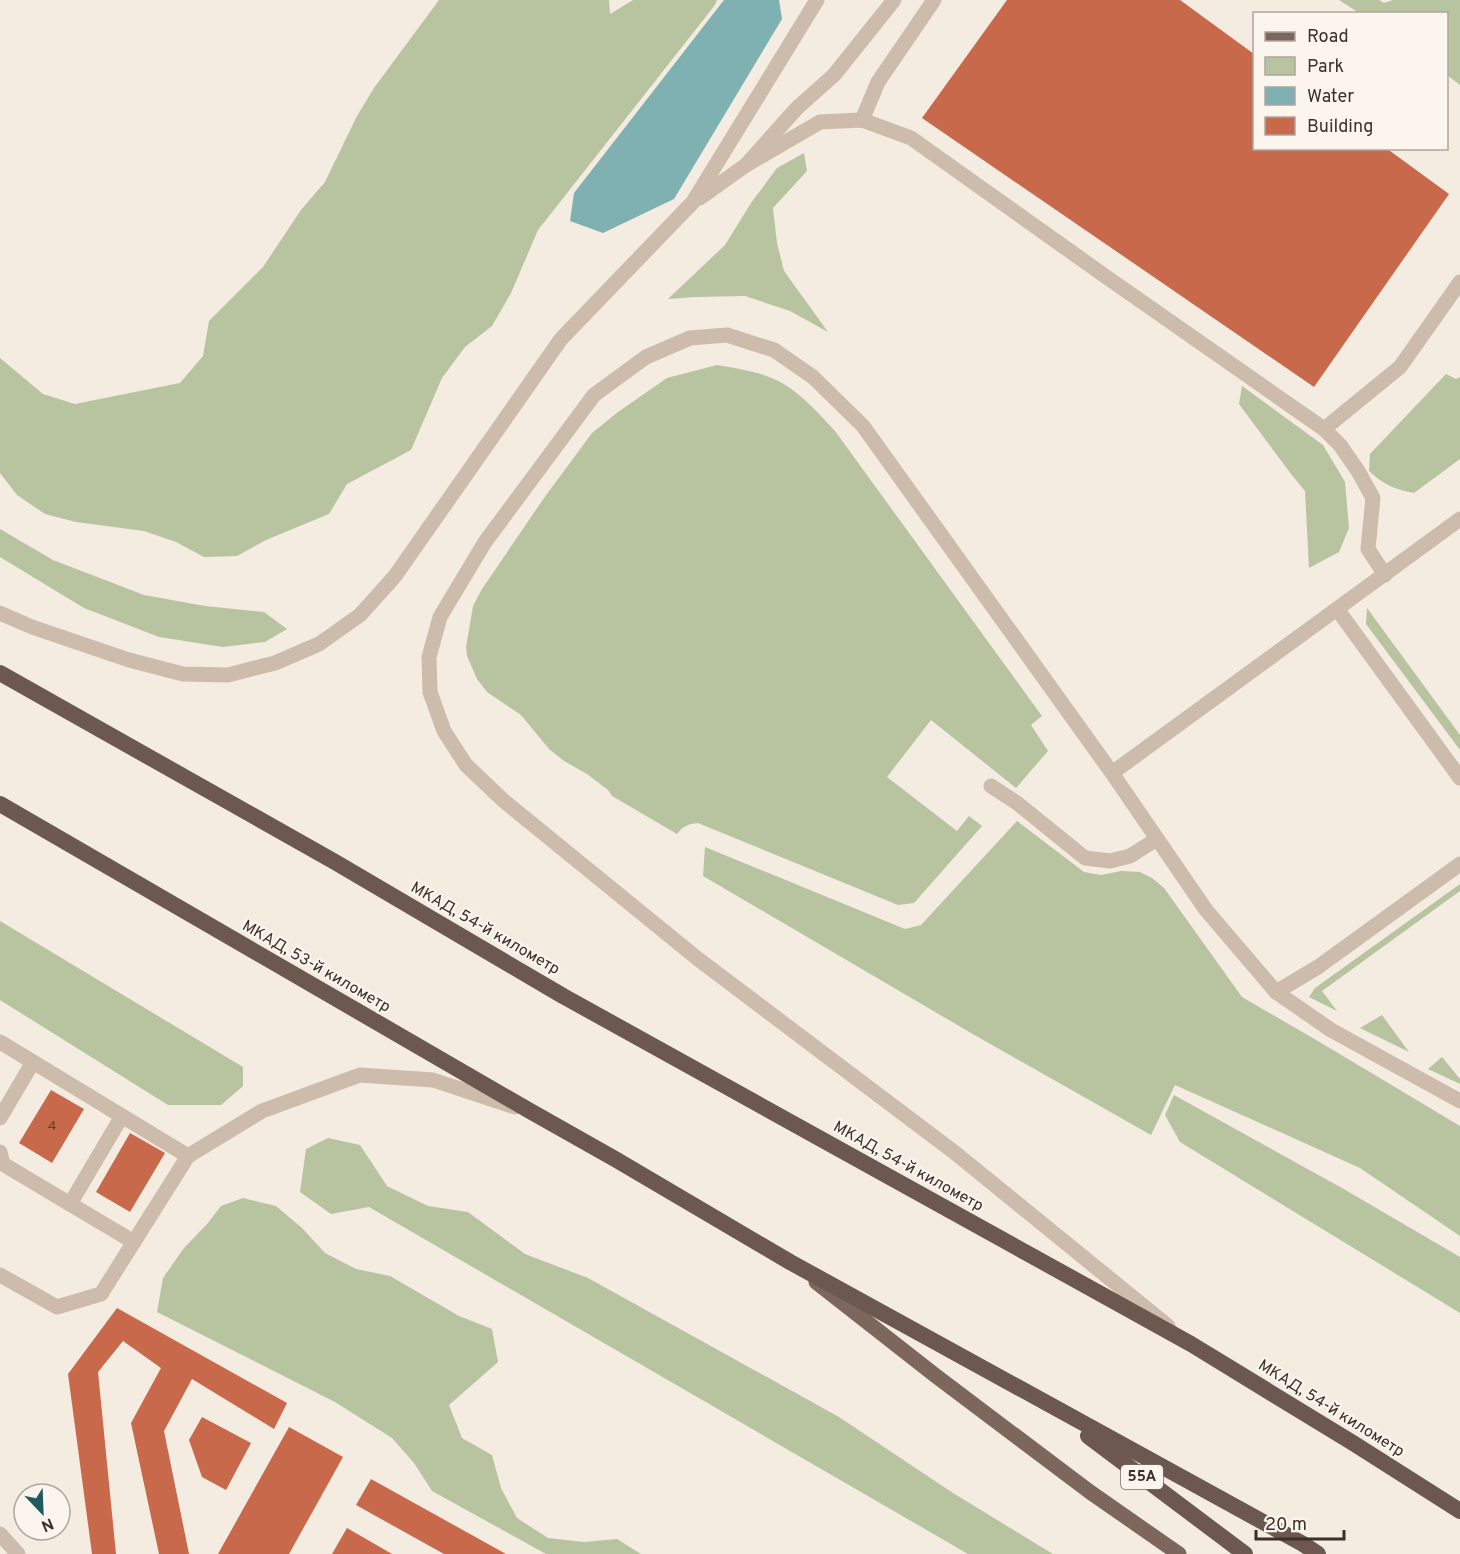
<svg xmlns="http://www.w3.org/2000/svg" width="1460" height="1554" font-family="Overpass,sans-serif">
	<rect width="100%" height="100%" fill="#f4ebe1"/>
	<g fill="#b8c4a0">
		<polygon points="439,0 609,0 610,14 633,0 717,0 715,5 538,230 511,293 492,326 465,347 442,378 411,450 347,484 329,514 266,540 237,556 204,557 176,542 144,531 76,522 45,514 17,495 0,473 0,358 43,394 75,404 180,383 203,356 209,321 263,267 301,210 325,182 357,116 374,88"/>
		<polygon points="1339,0 1379,0 1384,3 1393,0 1460,0 1460,85 1447,75 1446,14 1359,13"/>
		<polygon points="804,153 807,171 773,208 777,243 784,271 828,332 790,311 745,296 696,297 668,299 725,245 751,203 777,168"/>
		<path d="M 717,365 C 739,369 763,372 782,383 C 803,395 819,414 835,431 L 1042,716 L 1031,725 L 1048,751 L 1016,788 L 931,720 L 887,777 L 957,831 L 969,816 L 982,826 L 914,903 L 898,905 L 698,823 C 688,824 683,826 677,834 L 612,796 L 608,790 L 587,774 L 564,761 L 549,749 L 521,715 L 487,692 L 477,679 L 467,656 L 466,647 L 473,606 L 482,589 L 544,498 L 592,433 L 618,412 L 667,378 Z"/>
		<path d="M 1446,374 L 1456,379 L 1460,377 L 1460,459 L 1414,493 C 1394,489 1384,485 1369,471 L 1370,454 Z"/>
		<polygon points="1242,386 1323,445 1345,482 1349,528 1339,552 1309,568 1305,491 1291,474 1239,404"/>
		<polygon points="0,529 53,560 144,595 205,606 264,612 287,629 265,642 223,647 159,637 84,608 0,557"/>
		<polygon points="1367,608 1460,735 1460,750 1366,624"/>
		<polygon points="1017,821 1084,872 1101,875 1121,871 1140,872 1152,878 1164,888 1242,997 1323,1044 1460,1126 1460,1236 1360,1168 1175,1085 1151,1135 971,1033 703,876 705,847 905,929 921,925"/>
		<polygon points="1460,884 1460,891 1322,991 1337,1011 1309,997 1315,988"/>
		<polygon points="0,921 243,1067 243,1086 221,1105 168,1105 0,1000"/>
		<polygon points="1382,1015 1409,1052 1360,1028"/>
		<polygon points="1442,1057 1460,1079 1460,1084 1428,1069"/>
		<polygon points="1174,1095 1342,1188 1460,1257 1460,1313 1180,1142 1165,1115"/>
		<polygon points="328,1138 360,1145 387,1186 428,1206 468,1212 525,1254 588,1278 839,1417 953,1493 1053,1554 968,1554 369,1207 331,1214 300,1192 306,1149"/>
		<polygon points="243,1198 276,1206 302,1228 325,1253 356,1269 390,1276 459,1316 492,1329 498,1362 449,1405 462,1438 492,1455 501,1488 517,1518 548,1538 584,1542 617,1539 641,1554 546,1554 432,1491 414,1463 392,1438 335,1402 157,1312 163,1278 184,1248 207,1224 221,1206"/>
	</g>
	<polygon fill="#7fb0b2" points="724,0 779,0 782,19 674,199 603,233 570,221 574,193"/>
	<g fill="#c8694b">
		<polygon points="1007,0 1180,0 1254,54 1254,148 1386,148 1449,194 1314,387 922,118"/>
		<polygon points="51,1090 84,1109 52,1163 19,1143"/>
		<polygon points="130,1133 165,1153 130,1212 96,1192"/>
		<polygon points="117,1308 287,1403 274,1429 192,1379 164,1431 189,1554 159,1554 131,1423 161,1368 123,1341 98,1372 116,1554 92,1554 68,1374"/>
		<polygon points="202,1417 251,1443 226,1490 202,1477 189,1440"/>
		<polygon points="289,1427 343,1457 289,1554 218,1554"/>
		<polygon points="371,1479 506,1554 444,1554 356,1505"/>
		<polygon points="347,1528 392,1554 332,1554"/>
	</g>
	<g fill="none" stroke-linecap="round" stroke-linejoin="round">
		<g stroke="#cdbbac" stroke-width="15">
			<polyline points="862,120 878,82 934,0"/>
			<polyline points="746,165 820,122 862,120 911,138 1105,276 1324,429 1340,445 1358,471 1373,498 1368,549 1385,575"/>
			<polyline points="700,198 746,165 797,108 834,75 894,0"/>
			<polyline points="1324,429 1400,367 1460,282"/>
			<polyline points="1337,609 1460,778"/>
			<polyline points="0,613 32,627 129,660 183,674 228,675 275,663 319,644 360,615 395,576 561,339 693,202 817,0"/>
			<polyline points="1112,773 1460,519"/>
			<polyline points="991,786 1017,803 1085,858 1110,861 1130,856 1157,839"/>
			<polyline points="1276,992 1318,967 1460,864"/>
			<polyline points="0,1042 188,1156"/>
			<polyline points="122,1116 70,1204 134,1242"/>
			<polyline points="0,1118 33,1062"/>
			<polyline points="0,1152 3,1164 70,1204"/>
			<polyline points="0,1275 57,1307 101,1294 188,1156 262,1111 360,1075 433,1080 515,1107"/>
			<polyline points="1168,1326 954,1152 698,959 504,801 466,765 444,731 430,692 429,657 440,617 485,542 594,395 646,357 690,338 727,335 774,350 813,377 863,426 1112,773 1206,910 1276,992 1331,1030 1460,1101"/>
			<polyline points="0,1534 18,1554"/>
		</g>
		<polyline stroke="#7d675c" stroke-width="15" points="816,1282 936,1376 1090,1492 1179,1554"/>
		<g stroke="#6c584f" stroke-width="16">
			<polyline points="0,673 335,862 563,996 1191,1344 1353,1443 1460,1511"/>
			<polyline points="0,804 530,1111 615,1159 790,1262 1303,1544 1318,1554"/>
			<polyline points="1088,1436 1245,1554"/>
		</g>
	</g>
	<g text-anchor="middle" dominant-baseline="central" stroke-width="4.5" stroke-linejoin="round" paint-order="stroke">
		<g font-size="14" fill="#5e3e33">
			<text x="52" y="1126">4</text>
		</g>
		<rect fill="#fbf5ee" stroke="#756b66" stroke-width="1.5" x="1121" y="1465" width="42" height="24" rx="4.5"/>
		<g font-size="15" font-weight="bold" fill="#3b302b">
			<text x="1142" y="1477">55А</text>
		</g>
		<g font-size="16" fill="#3b302b" stroke="#fbf5ee">
			<text transform="translate(485 929) rotate(30)">МКАД, 54-й километр</text>
			<text transform="translate(316 967) rotate(30)">МКАД, 53-й километр</text>
			<text transform="translate(908 1167) rotate(29)">МКАД, 54-й километр</text>
			<text transform="translate(1331 1409) rotate(32)">МКАД, 54-й километр</text>
		</g>
	</g>
	<rect x="1253" y="12" width="195" height="138" fill="#fbf5ee" stroke="#aea6a0" stroke-width="1.5"/>
	<rect x="1265" y="32" width="30" height="9" fill="#7d675c" stroke="#aea6a0" stroke-width="1.5"/>
	<text x="1307" y="42" font-size="18" fill="#3b302b">Road</text>
	<rect x="1265" y="57" width="30" height="18" fill="#b8c4a0" stroke="#aea6a0" stroke-width="1.5"/>
	<text x="1307" y="72" font-size="18" fill="#3b302b">Park</text>
	<rect x="1265" y="87" width="30" height="18" fill="#7fb0b2" stroke="#aea6a0" stroke-width="1.5"/>
	<text x="1307" y="102" font-size="18" fill="#3b302b">Water</text>
	<rect x="1265" y="117" width="30" height="18" fill="#c8694b" stroke="#aea6a0" stroke-width="1.5"/>
	<text x="1307" y="132" font-size="18" fill="#3b302b">Building</text>
	<g transform="translate(42 1512) rotate(157)"><circle r="28" fill="#fbf5ee" stroke="#aea6a0" stroke-width="1.5"/>
	<path d="M0-4.5L10 22L0 15L-10 22Z" fill="#1f5a5e"/>
	<text y="-9" font-size="16" font-weight="bold" text-anchor="middle" fill="#3b302b">N</text>
	</g>
	<path d="M1256 1530v9h88v-9" fill="none" stroke="#3b302b" stroke-width="3"/>
	<text x="1265" y="1530" font-size="18" fill="#3b302b" stroke="#fbf5ee" stroke-width="4.5" paint-order="stroke">20 m</text>
</svg>
